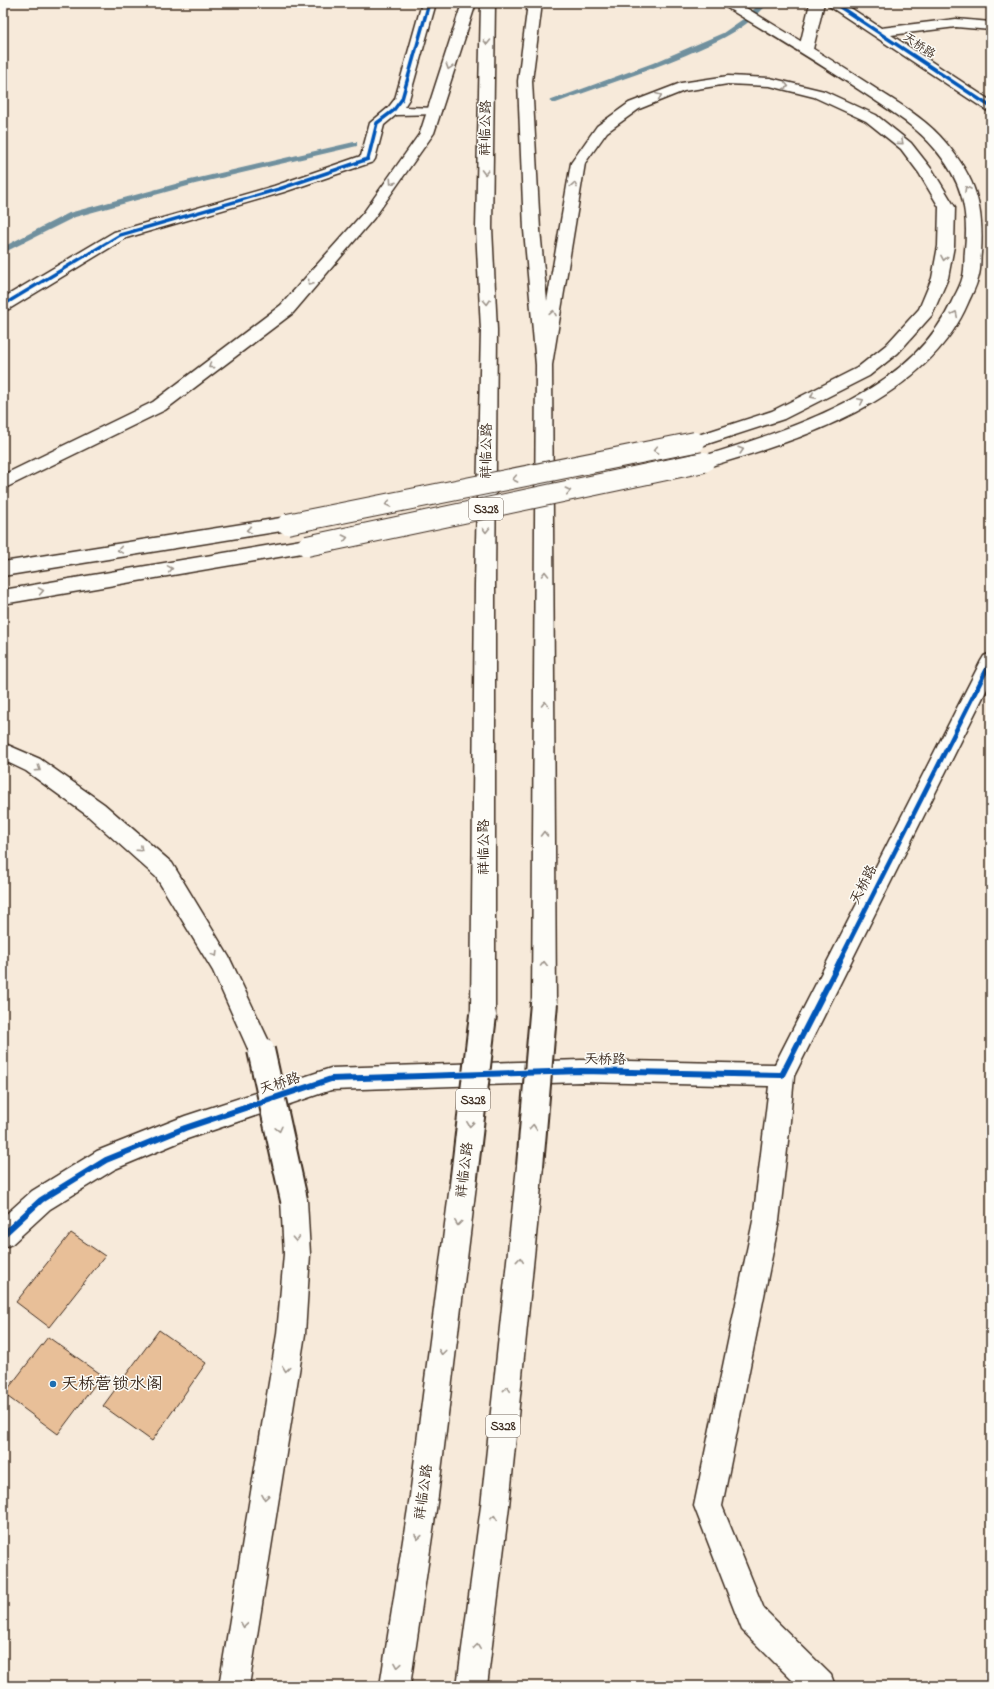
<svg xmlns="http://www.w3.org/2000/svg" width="994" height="1689" font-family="'Indie Flower','LXGW WenKai TC',sans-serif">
	<rect width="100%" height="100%" fill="#f7eada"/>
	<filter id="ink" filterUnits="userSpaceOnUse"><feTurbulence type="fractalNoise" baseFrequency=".025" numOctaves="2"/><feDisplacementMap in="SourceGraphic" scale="8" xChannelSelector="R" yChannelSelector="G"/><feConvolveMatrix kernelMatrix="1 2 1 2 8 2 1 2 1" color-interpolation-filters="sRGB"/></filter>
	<g filter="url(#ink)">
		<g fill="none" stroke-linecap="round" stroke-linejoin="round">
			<g fill="#6f909e" fill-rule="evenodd">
				<path d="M 760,3 L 768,3 C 746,30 716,42 686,55 C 643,73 599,87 556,103 L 553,103 L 549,101 L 653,63 L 723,33 L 746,17 Z"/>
				<polygon points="354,142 357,142 357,146 195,184 75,217 3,253 3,247 69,213 190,180"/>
			</g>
		</g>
		<g fill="#e8bf98" stroke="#3b2a1e">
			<polygon points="71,1233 105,1256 49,1327 16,1302"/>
			<polygon points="159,1330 206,1363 152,1441 103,1406"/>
			<polygon points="48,1337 102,1375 58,1434 4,1394"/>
		</g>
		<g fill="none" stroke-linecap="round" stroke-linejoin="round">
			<defs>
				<g id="minor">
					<polygon points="422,3 436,3 409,99 404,107 439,108 441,111 439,114 396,115 384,125 375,159 373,162 284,192 126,238 9,309 3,310 3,298 114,232 274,186 361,156 370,123 388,108 395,99"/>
					<polygon points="810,3 824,3 813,49 811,52 806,53 801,52 799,49"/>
					<polygon points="827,3 843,3 881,28 956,19 991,22 991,30 956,27 891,35 991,101 991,111 986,110 829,6"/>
					<polygon points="991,653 991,681 794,1076 789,1132 779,1221 722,1506 764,1609 831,1675 835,1686 798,1686 742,1630 694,1506 753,1221 769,1086 581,1082 331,1090 187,1139 115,1169 50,1209 12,1244 3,1248 3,1217 32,1191 97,1151 185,1116 331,1068 581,1060 775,1064 981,661 984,656"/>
				</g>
				<g id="major">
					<polygon points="462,3 476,3 434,133 374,218 293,313 165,410 3,489 3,475 153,402 281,305 364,212 420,133"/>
					<polygon points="481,3 495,3 492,228 497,330 495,585 495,1015 491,1023 483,1026 475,1023 471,1015 475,585 481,330 476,228"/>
					<polygon points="528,3 542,3 532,81 540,230 547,301 571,163 597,126 629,103 681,83 728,76 770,78 824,91 876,115 911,143 933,171 955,207 954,246 948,278 932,315 898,353 869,376 784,419 695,448 689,446 686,442 689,438 772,411 857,368 886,345 919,309 932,278 938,246 939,207 919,173 901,149 866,121 814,97 770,86 728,84 684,91 639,109 607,132 585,163 552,365 556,1003 552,1011 544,1014 536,1011 532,1003 536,365 524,230 518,81"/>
					<path d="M 722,3 L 738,3 C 787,33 836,62 884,94 C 906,108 929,122 946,143 C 976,179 984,206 981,253 C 980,260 981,268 979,275 C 977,285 972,294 968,303 C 926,401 798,441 704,468 L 698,466 L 695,462 L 698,458 C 789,429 911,394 953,299 C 957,292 961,284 963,276 C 965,268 964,259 965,250 C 969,210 962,181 935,149 C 918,128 895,114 873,99 C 824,66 774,36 724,6 Z"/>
					<polygon points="287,517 294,519 296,524 294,529 3,576 3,562"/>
					<polygon points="307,539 314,541 316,546 314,551 3,604 3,590"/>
					<polygon points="3,743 40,759 104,804 172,863 229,957 273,1050 270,1058 261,1061 252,1058 213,971 156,877 88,816 26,771 3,760"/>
					<polygon points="530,1154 539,1157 543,1166 509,1506 487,1686 457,1686 481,1506 517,1166 521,1157"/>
					<polygon points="463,1173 472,1176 476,1185 438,1496 410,1686 380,1686 410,1496 450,1185 454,1176"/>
					<polygon points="294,1187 303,1191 307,1200 310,1254 305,1334 249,1686 219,1686 277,1334 284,1254 281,1200 285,1191"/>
				</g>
			</defs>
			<use href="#minor" stroke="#3b2a1e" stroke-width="3"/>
			<use href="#major" stroke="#3b2a1e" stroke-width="3"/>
			<use href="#minor" fill="#fdfcf7" fill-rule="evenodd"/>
			<use href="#major" fill="#fdfcf7" fill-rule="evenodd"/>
			<defs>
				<g id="major-bridge-far1">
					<polyline points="287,524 695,442"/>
					<polyline points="307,546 704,462"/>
				</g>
				<g id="major-bridge">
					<polyline points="261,1050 294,1200"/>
					<polyline points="530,1166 544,1003"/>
					<polyline points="463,1185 483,1015"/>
				</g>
			</defs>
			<use href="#major-bridge-far1" stroke="#3b2a1e" stroke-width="22" stroke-linecap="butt"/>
			<use href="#major-bridge" stroke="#3b2a1e" stroke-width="30" stroke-linecap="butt"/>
			<use href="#major-bridge-far1" stroke="#fdfcf7" stroke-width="20"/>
			<use href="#major-bridge" stroke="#fdfcf7" stroke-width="26"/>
			<defs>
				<g id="cycleway-far2">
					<polyline points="834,3 991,107"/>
					<polyline points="3,305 120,235 279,189 368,159 377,123 393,111 402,99 429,3"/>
				</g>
				<polyline id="cycleway-far1" points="839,962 991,661"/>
				<polyline id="cycleway" points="3,1235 41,1200 106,1160 185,1128 331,1079 581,1071 782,1075 840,961"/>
			</defs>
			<use href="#cycleway-far2" stroke="#fdfcf7" stroke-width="5"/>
			<use href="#cycleway-far1" stroke="#fdfcf7" stroke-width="7"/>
			<use href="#cycleway" stroke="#fdfcf7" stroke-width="8"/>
			<use href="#cycleway-far2" stroke="#0057b8" stroke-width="3.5"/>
			<use href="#cycleway-far1" stroke="#0057b8" stroke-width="4.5"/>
			<use href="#cycleway" stroke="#0057b8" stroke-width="6"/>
		</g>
		<defs><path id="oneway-chevron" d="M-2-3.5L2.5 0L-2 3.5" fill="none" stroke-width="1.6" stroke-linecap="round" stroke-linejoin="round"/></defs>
		<g stroke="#9c938a">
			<use href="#oneway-chevron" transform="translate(487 42) rotate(91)"/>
			<use href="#oneway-chevron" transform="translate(449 67) rotate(108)"/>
			<use href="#oneway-chevron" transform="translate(786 86) rotate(13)"/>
			<use href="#oneway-chevron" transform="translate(659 96) rotate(-22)"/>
			<use href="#oneway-chevron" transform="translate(901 142) rotate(40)"/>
			<use href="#oneway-chevron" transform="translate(485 172) rotate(91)"/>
			<use href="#oneway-chevron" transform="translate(392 182) rotate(125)"/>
			<use href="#oneway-chevron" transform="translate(574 185) rotate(-80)"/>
			<use href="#oneway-chevron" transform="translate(967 189) rotate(-119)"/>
			<use href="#oneway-chevron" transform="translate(944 258) rotate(100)"/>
			<use href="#oneway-chevron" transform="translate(310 283) rotate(131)"/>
			<use href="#oneway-chevron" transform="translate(487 302) rotate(87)"/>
			<use href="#oneway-chevron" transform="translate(553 313) rotate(-80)"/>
			<use href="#oneway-chevron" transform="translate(955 314) rotate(-64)"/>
			<use href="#oneway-chevron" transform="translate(211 366) rotate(143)"/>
			<use href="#oneway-chevron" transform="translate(813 396) rotate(153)"/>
			<use href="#oneway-chevron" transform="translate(861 401) rotate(-26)"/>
			<use href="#oneway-chevron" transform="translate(656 450) rotate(169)"/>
			<use href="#oneway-chevron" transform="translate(741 450) rotate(-17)"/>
			<use href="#oneway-chevron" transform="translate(515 479) rotate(169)"/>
			<use href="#oneway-chevron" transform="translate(568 491) rotate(-12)"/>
			<use href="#oneway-chevron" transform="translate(388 504) rotate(169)"/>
			<use href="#oneway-chevron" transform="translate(249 530) rotate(171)"/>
			<use href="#oneway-chevron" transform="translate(486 530) rotate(91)"/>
			<use href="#oneway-chevron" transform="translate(345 538) rotate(-12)"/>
			<use href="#oneway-chevron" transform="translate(120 550) rotate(171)"/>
			<use href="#oneway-chevron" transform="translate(170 569) rotate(-10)"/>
			<use href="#oneway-chevron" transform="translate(545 574) rotate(-90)"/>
			<use href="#oneway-chevron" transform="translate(41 591) rotate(-10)"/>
			<use href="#oneway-chevron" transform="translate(545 704) rotate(-90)"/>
			<use href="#oneway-chevron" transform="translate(38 769) rotate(34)"/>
			<use href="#oneway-chevron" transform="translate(544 834) rotate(-90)"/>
			<use href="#oneway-chevron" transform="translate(140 849) rotate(42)"/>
			<use href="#oneway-chevron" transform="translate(215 954) rotate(58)"/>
			<use href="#oneway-chevron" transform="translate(544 964) rotate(-90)"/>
			<use href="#oneway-chevron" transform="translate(470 1124) rotate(97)"/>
			<use href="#oneway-chevron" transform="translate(533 1127) rotate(-85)"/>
			<use href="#oneway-chevron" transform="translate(279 1129) rotate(77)"/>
			<use href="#oneway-chevron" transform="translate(458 1223) rotate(97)"/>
			<use href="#oneway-chevron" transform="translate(296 1239) rotate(87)"/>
			<use href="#oneway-chevron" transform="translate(520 1260) rotate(-84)"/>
			<use href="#oneway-chevron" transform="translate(442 1352) rotate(97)"/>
			<use href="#oneway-chevron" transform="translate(286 1369) rotate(98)"/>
			<use href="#oneway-chevron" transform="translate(507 1389) rotate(-84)"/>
			<use href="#oneway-chevron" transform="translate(265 1497) rotate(99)"/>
			<use href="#oneway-chevron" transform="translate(494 1518) rotate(-83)"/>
			<use href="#oneway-chevron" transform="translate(418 1537) rotate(99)"/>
			<use href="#oneway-chevron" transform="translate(244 1625) rotate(99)"/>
			<use href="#oneway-chevron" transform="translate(477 1647) rotate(-83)"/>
			<use href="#oneway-chevron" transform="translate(398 1665) rotate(99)"/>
		</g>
	</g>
	<circle fill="#1f6fb2" stroke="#fdfcf7" stroke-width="1.5" cx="53" cy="1384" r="4"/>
	<g text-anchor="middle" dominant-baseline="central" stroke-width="3" stroke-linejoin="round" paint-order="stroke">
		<g font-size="12" fill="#3b2a1e" stroke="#fdfcf7">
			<text transform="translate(919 46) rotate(34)">天桥路</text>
		</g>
		<g fill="#fdfcf7" stroke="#75695f" stroke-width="1">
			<rect x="469" y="498" width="34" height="22" rx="3"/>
			<rect x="456" y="1089" width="34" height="22" rx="3"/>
			<rect x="486" y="1415" width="34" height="22" rx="3"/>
		</g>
		<g font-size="13" font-weight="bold" fill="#3b2a1e">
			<text x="486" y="509">S328</text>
			<text x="473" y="1100">S328</text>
			<text x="503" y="1426">S328</text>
		</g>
		<g font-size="14" fill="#3b2a1e" stroke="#fdfcf7">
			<text transform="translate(486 128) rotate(-89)">祥临公路</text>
			<text transform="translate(487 451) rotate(-89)">祥临公路</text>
			<text transform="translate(484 847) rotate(-90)">祥临公路</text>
			<text transform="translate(864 885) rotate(-63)">天桥路</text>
			<text transform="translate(605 1060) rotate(1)">天桥路</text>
			<text transform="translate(280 1084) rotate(-18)">天桥路</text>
			<text transform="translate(465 1170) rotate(-83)">祥临公路</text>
			<text transform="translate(424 1492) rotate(-82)">祥临公路</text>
		</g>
		<g font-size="17" fill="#3b2a1e" stroke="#fdfcf7" text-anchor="start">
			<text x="61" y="1384">天桥营锁水阁</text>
		</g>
	</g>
	<rect width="994" height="1689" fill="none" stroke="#fdfcf7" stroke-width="16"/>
	<rect x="8" y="8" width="978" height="1673" fill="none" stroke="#3b2a1e" stroke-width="1.5" filter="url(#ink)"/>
</svg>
